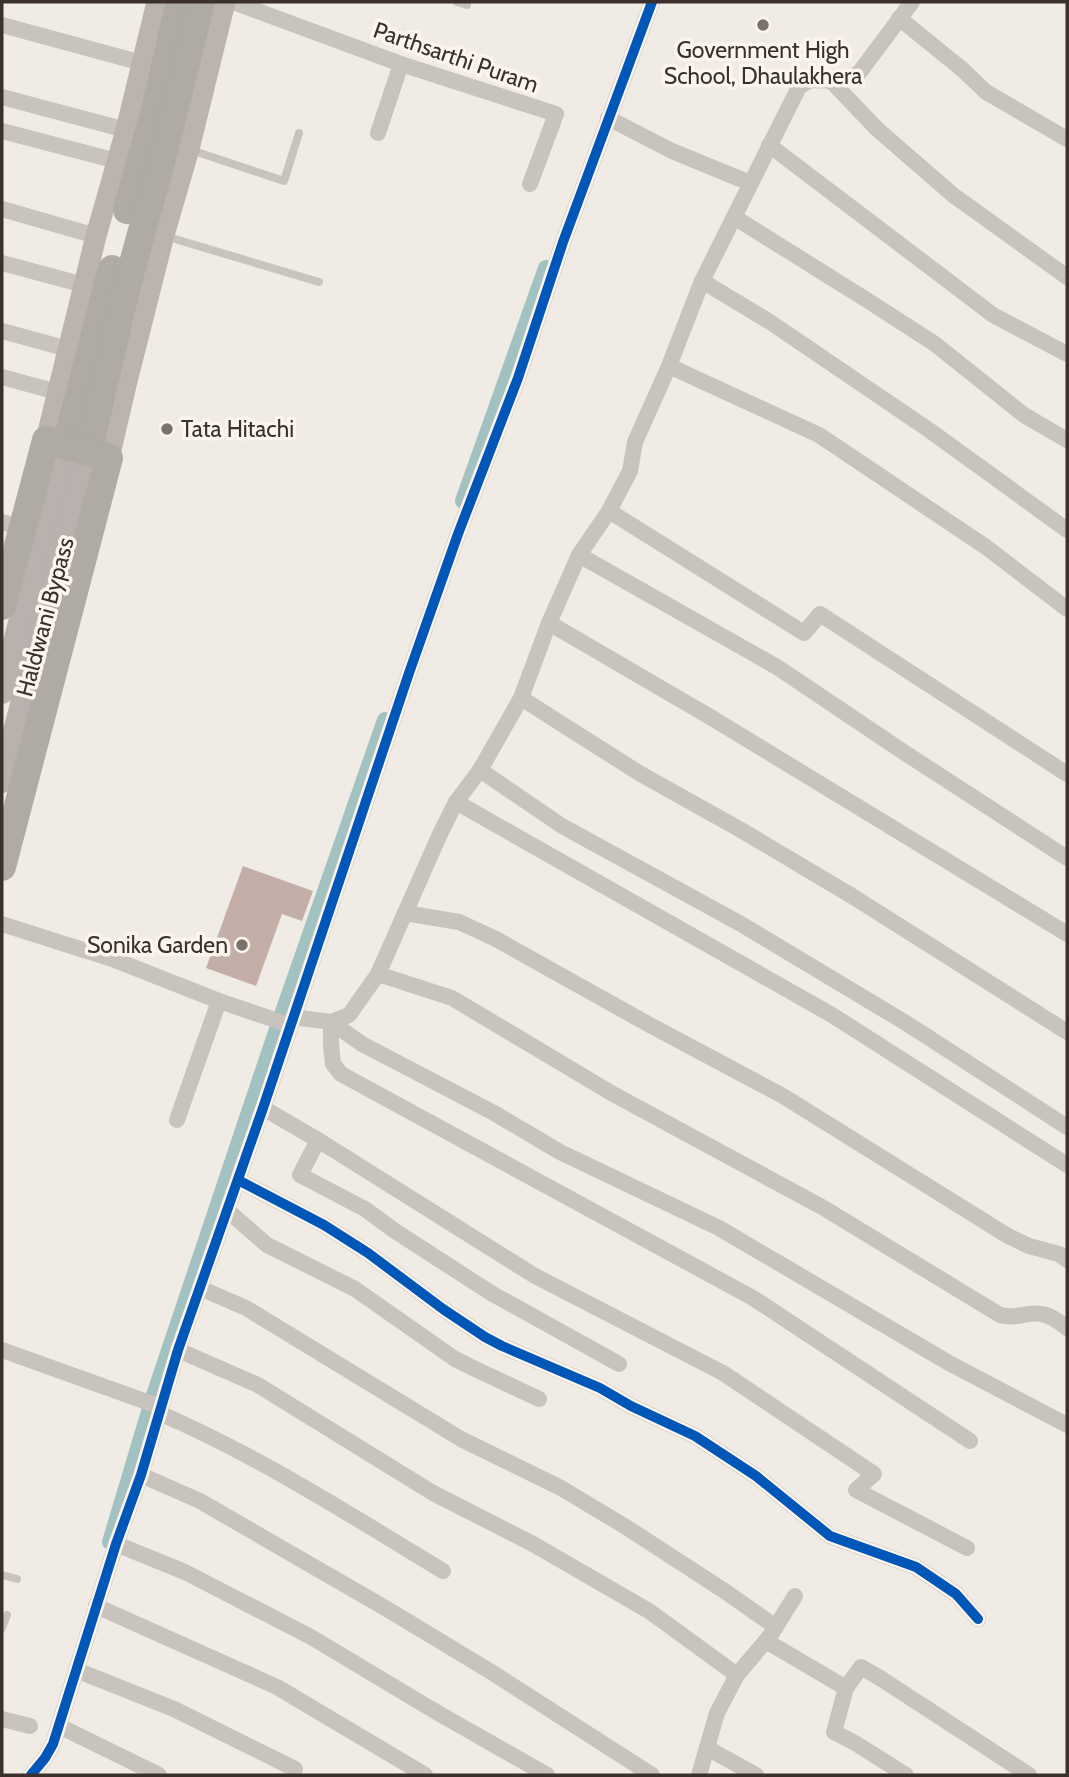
<svg xmlns="http://www.w3.org/2000/svg" width="1069" height="1777" font-family="Cabin,sans-serif">
	<rect width="100%" height="100%" fill="#f0ebe5"/>
	<g fill="none" stroke-linecap="round" stroke-linejoin="round">
		<g stroke="#a1c2c1" stroke-width="16">
			<polyline points="463,501 546,268"/>
			<polyline points="110,1542 154,1395 278,1026 385,720"/>
		</g>
	</g>
	<polygon fill="#c3afa7" points="243,866 313,891 302,921 282,914 256,986 206,968"/>
	<g fill="none" stroke-linecap="round" stroke-linejoin="round">
		<g stroke="#c9c3be" stroke-width="8">
			<polyline points="457,2 467,5"/>
			<polyline points="191,150 284,181 299,133"/>
			<polyline points="165,236 319,282"/>
			<polyline points="2,1575 17,1579"/>
			<polyline points="2,1628 7,1615"/>
		</g>
		<g stroke="#c9c3be" stroke-width="16">
			<polyline points="233,2 401,64 556,114 530,184"/>
			<polyline points="899,18 963,70 986,92 1067,139"/>
			<polyline points="2,25 142,63"/>
			<polyline points="832,82 877,129 953,195 1067,277"/>
			<polyline points="2,97 126,130"/>
			<polyline points="608,118 672,151 750,183"/>
			<polyline points="2,131 117,161"/>
			<polyline points="378,133 401,64"/>
			<polyline points="769,145 993,315 1067,354"/>
			<polyline points="2,209 96,236"/>
			<polyline points="734,217 870,302 935,344 1024,415 1067,440"/>
			<polyline points="2,263 84,285"/>
			<polyline points="702,281 770,322 929,430 1067,530"/>
			<polyline points="2,331 68,349"/>
			<polyline points="669,366 819,435 986,547 1067,609"/>
			<polyline points="2,377 57,392"/>
			<polyline points="609,511 804,633 820,614 1067,774"/>
			<polyline points="2,522 22,528"/>
			<polyline points="579,555 777,667 905,753 1067,858"/>
			<polyline points="549,623 712,718 1067,934"/>
			<polyline points="521,698 639,773 741,830 852,896 1067,1032"/>
			<polyline points="480,770 562,826 741,924 906,1023 1067,1127"/>
			<polyline points="456,802 832,1015 1067,1165"/>
			<polyline points="405,913 459,922 494,938 648,1024 783,1096 1008,1236 1029,1246 1059,1254 1067,1260"/>
			<polyline points="2,924 115,960 219,1001 290,1025"/>
			<path d="M 378,974 L 452,998 L 613,1094 L 822,1207 L 1000,1315 C 1018,1320 1026,1311 1041,1314 C 1051,1315 1059,1322 1067,1328"/>
			<path d="M 293,1017 L 331,1022 L 349,1015 L 378,974 L 440,834 L 456,802 L 480,770 L 521,698 L 549,623 L 579,555 L 609,511 L 630,471 L 635,442 L 669,366 L 702,281 L 799,87 L 810,80 C 831,80 839,84 859,73 L 912,2"/>
			<polyline points="331,1022 362,1044 494,1113 560,1152 719,1228 949,1363 1067,1425"/>
			<polyline points="331,1022 331,1046 333,1064 341,1074 753,1298 970,1441"/>
			<polyline points="263,1108 318,1140 535,1276 723,1373 874,1474 856,1490 967,1548"/>
			<polyline points="177,1120 219,1001"/>
			<polyline points="318,1140 300,1175 365,1209 395,1231 491,1293 619,1364"/>
			<polyline points="238,1180 324,1225 368,1253 443,1309 485,1337 502,1346 600,1388 631,1406 695,1436 756,1476 830,1536 916,1567 956,1594 978,1619"/>
			<polyline points="228,1211 267,1245 355,1289 455,1359 471,1367 539,1399"/>
			<polyline points="200,1288 246,1308 461,1439 561,1488 626,1527 723,1590 776,1627"/>
			<polyline points="2,1350 161,1407"/>
			<polyline points="178,1350 258,1385 433,1493 533,1544 649,1611 737,1675"/>
			<path d="M 159,1413 C 257,1455 352,1516 443,1571"/>
			<polyline points="141,1475 200,1501 387,1609 488,1670 652,1775"/>
			<polyline points="116,1544 185,1572 311,1637 438,1713 547,1775"/>
			<polyline points="96,1606 277,1687 425,1775"/>
			<polyline points="766,1641 846,1688 861,1667 880,1678 1029,1775"/>
			<polyline points="76,1670 174,1709 295,1769"/>
			<polyline points="846,1688 834,1732 855,1743 906,1775"/>
			<polyline points="2,1719 30,1726"/>
			<polyline points="59,1726 159,1775"/>
			<polyline points="707,1748 756,1775"/>
			<polyline points="31,1775 45,1758 53,1744 116,1544 141,1475 178,1350 263,1108 409,673 458,534 518,378 563,242 652,2"/>
			<polyline points="699,1775 717,1713 737,1675 770,1636 795,1596"/>
		</g>
		<g stroke="#bab3ae" stroke-width="21">
			<polyline points="46,440 96,236 126,130 157,2"/>
			<polyline points="109,458 127,381 164,235 189,149 225,2"/>
		</g>
		<g stroke="#b8b1ad" stroke-width="24">
			<polyline points="2,692 66,446"/>
			<polyline points="2,781 88,452"/>
		</g>
		<g stroke="#afaaa4" stroke-width="28">
			<polyline points="127,210 156,106 180,2"/>
			<polyline points="66,446 112,269"/>
			<polyline points="88,452 126,289 166,143 201,2"/>
			<polyline points="2,606 46,440 109,458 2,867"/>
		</g>
		<defs>
			<g id="cycleway">
				<polyline points="238,1180 324,1225 368,1253 443,1309 485,1337 502,1346 600,1388 631,1406 695,1436 756,1476 830,1536 916,1567 956,1594 978,1619"/>
				<polyline points="31,1775 45,1758 53,1744 116,1544 141,1475 178,1350 263,1108 409,673 458,534 518,378 563,242 652,2"/>
			</g>
		</defs>
		<use href="#cycleway" stroke="#fbf5ee" stroke-width="15"/>
		<use href="#cycleway" stroke="#0057b8" stroke-width="10"/>
	</g>
	<g fill="#7a716c" stroke="#fbf5ee" stroke-width="2.5">
		<circle cx="763" cy="25" r="7"/>
		<circle cx="167" cy="429" r="7"/>
		<circle cx="242" cy="945" r="7"/>
	</g>
	<g text-anchor="middle" dominant-baseline="central" stroke-width="7" stroke-linejoin="round" paint-order="stroke">
		<g font-size="23" fill="#3b302b" stroke="#fbf5ee">
			<text x="763" y="50">Government High<tspan x="763" dy="26">School, Dhaulakhera</tspan></text>
			<text x="181" y="429" text-anchor="start">Tata Hitachi</text>
			<text x="228" y="945" text-anchor="end">Sonika Garden</text>
		</g>
		<g font-size="23" fill="#3b302b" stroke="#fbf5ee">
			<text transform="translate(456 57) rotate(19)">Parthsarthi Puram</text>
			<text transform="translate(45 617) rotate(-75)">Haldwani Bypass</text>
		</g>
	</g>
	<rect width="1069" height="1777" fill="none" stroke="#3b302b" stroke-width="7"/>
</svg>
